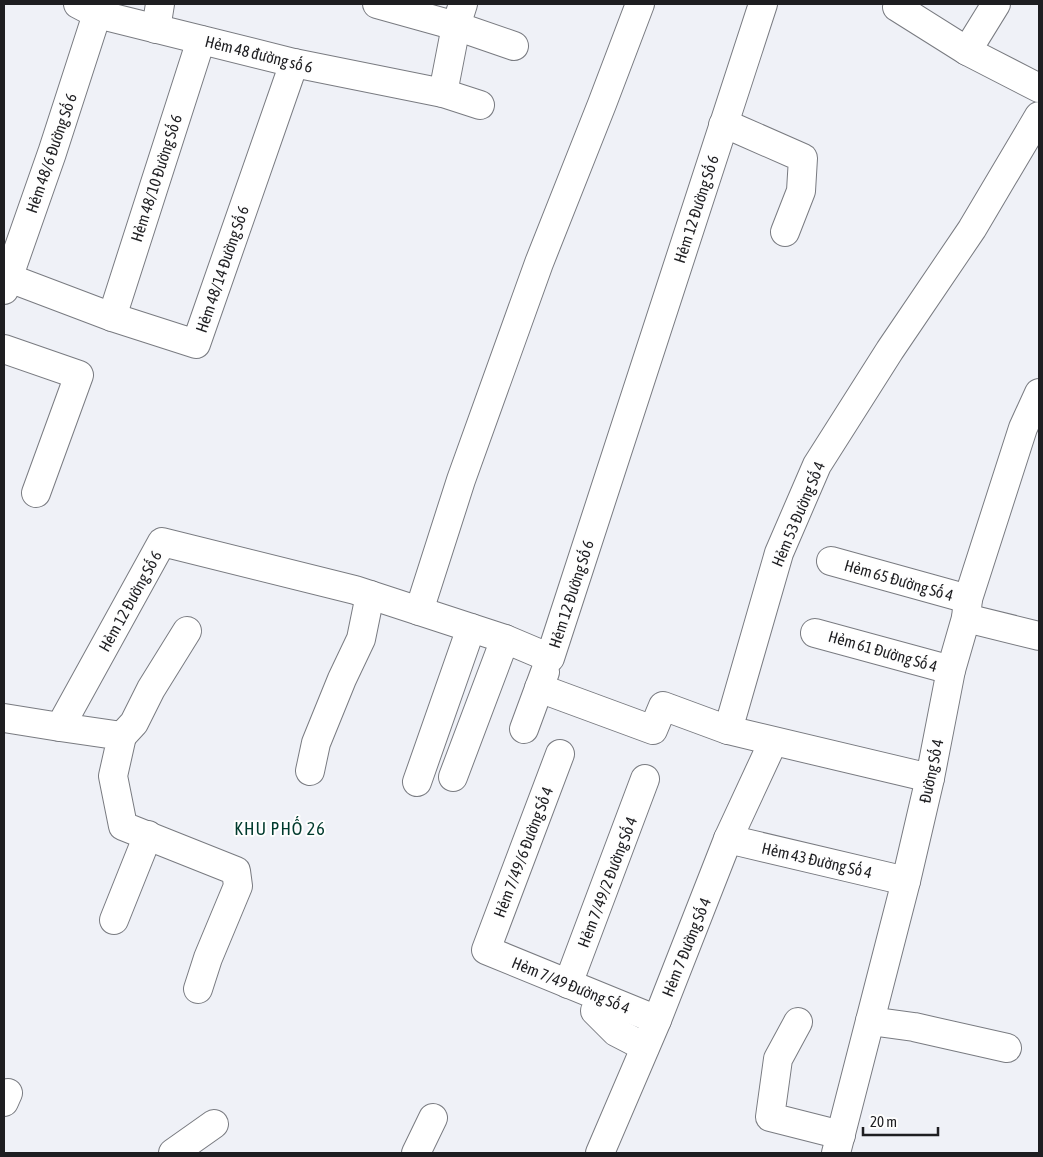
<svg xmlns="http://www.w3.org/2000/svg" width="1043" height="1157" font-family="'Asap Condensed',sans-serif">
	<rect width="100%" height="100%" fill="#eff1f7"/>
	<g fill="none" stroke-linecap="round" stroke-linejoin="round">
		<defs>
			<g id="minor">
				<polyline points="78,4 97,14 294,63 443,93 480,105"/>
				<polyline points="377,4 456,26 514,46"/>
				<polyline points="899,4 897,7 967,51 1039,88"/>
				<polyline points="156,29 160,4"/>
				<polyline points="967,51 996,4"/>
				<polyline points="443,93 456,26 463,4"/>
				<polyline points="723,125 737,129 803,158 801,191 785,232"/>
				<polyline points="9,278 112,317 196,344 294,63"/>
				<polyline points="4,290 52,153 97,14"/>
				<polyline points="112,317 201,40"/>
				<polyline points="4,349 79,375 36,493"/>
				<polyline points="831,561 968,599"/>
				<polyline points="419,611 461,480 539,263 602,104 640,4"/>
				<polyline points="966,618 1039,636"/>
				<polyline points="815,633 951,670"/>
				<polyline points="539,688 653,730 663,706 728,730"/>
				<polyline points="4,718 60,727 162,542 355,590 505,639 550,658 763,4"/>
				<polyline points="60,727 122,736 113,776 123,826 236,871 238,886 208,958 198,989"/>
				<polyline points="524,729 545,672"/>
				<polyline points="122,736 134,723 151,689 187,631"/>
				<polyline points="560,754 486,950 657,1020"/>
				<polyline points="310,771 316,743 342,679 361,639 370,595"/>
				<polyline points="453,777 505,639"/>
				<polyline points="930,778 728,730 779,553 817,465 890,350 972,229 1039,116"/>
				<polyline points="417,782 471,628"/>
				<polyline points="728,839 906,881"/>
				<polyline points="114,920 148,835"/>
				<polyline points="568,984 645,779"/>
				<polyline points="595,1011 616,1032 645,1047"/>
				<polyline points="870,1021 914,1027 1007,1048"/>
				<polyline points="798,1022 778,1059 770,1117 841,1135"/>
				<polyline points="4,1102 8,1093"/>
				<polyline points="173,1153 214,1124"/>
				<polyline points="416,1153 433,1118"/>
				<polyline points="600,1153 657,1020 728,839 773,742"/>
				<polyline points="836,1153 906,881 930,778 951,670 966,618 968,599 1023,428 1039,393"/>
			</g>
		</defs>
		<use href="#minor" stroke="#797b81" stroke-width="30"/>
		<use href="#minor" stroke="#fff" stroke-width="28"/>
	</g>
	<g text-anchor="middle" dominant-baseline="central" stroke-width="4" stroke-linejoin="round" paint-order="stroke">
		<g font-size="16" fill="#1e1e21" stroke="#fefefe">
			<text transform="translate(259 54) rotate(14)">Hẻm 48 đường số 6</text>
			<text transform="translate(51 153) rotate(-71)">Hẻm 48/6 Đường Số 6</text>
			<text transform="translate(156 178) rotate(-72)">Hẻm 48/10 Đường Số 6</text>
			<text transform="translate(696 209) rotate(-72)">Hẻm 12 Đường Số 6</text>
			<text transform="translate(222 269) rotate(-71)">Hẻm 48/14 Đường Số 6</text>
			<text transform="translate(798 514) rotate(-67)">Hẻm 53 Đường Số 4</text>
			<text transform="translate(899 580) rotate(16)">Hẻm 65 Đường Số 4</text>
			<text transform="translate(571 594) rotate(-72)">Hẻm 12 Đường Số 6</text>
			<text transform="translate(130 601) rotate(-61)">Hẻm 12 Đường Số 6</text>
			<text transform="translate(883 651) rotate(16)">Hẻm 61 Đường Số 4</text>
			<text transform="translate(931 771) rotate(-78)">Đường Số 4</text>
			<text transform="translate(523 852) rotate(-69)">Hẻm 7/49/6 Đường Số 4</text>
			<text transform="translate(817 860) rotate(13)">Hẻm 43 Đường Số 4</text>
			<text transform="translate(607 882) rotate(-69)">Hẻm 7/49/2 Đường Số 4</text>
			<text transform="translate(686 947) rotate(-68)">Hẻm 7 Đường Số 4</text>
			<text transform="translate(571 985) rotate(22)">Hẻm 7/49 Đường Số 4</text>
		</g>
		<g font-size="18" letter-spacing="1" fill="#003a2d" stroke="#fefefe">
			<text x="280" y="828">KHU PHỐ 26</text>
		</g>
	</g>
	<rect width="1043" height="1157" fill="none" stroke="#1e1e21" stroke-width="10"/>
	<path d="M863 1127v8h75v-8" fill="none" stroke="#1e1e21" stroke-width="2.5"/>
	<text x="870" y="1127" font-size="15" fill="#1e1e21" stroke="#fefefe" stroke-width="4" paint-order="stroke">20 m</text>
</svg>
